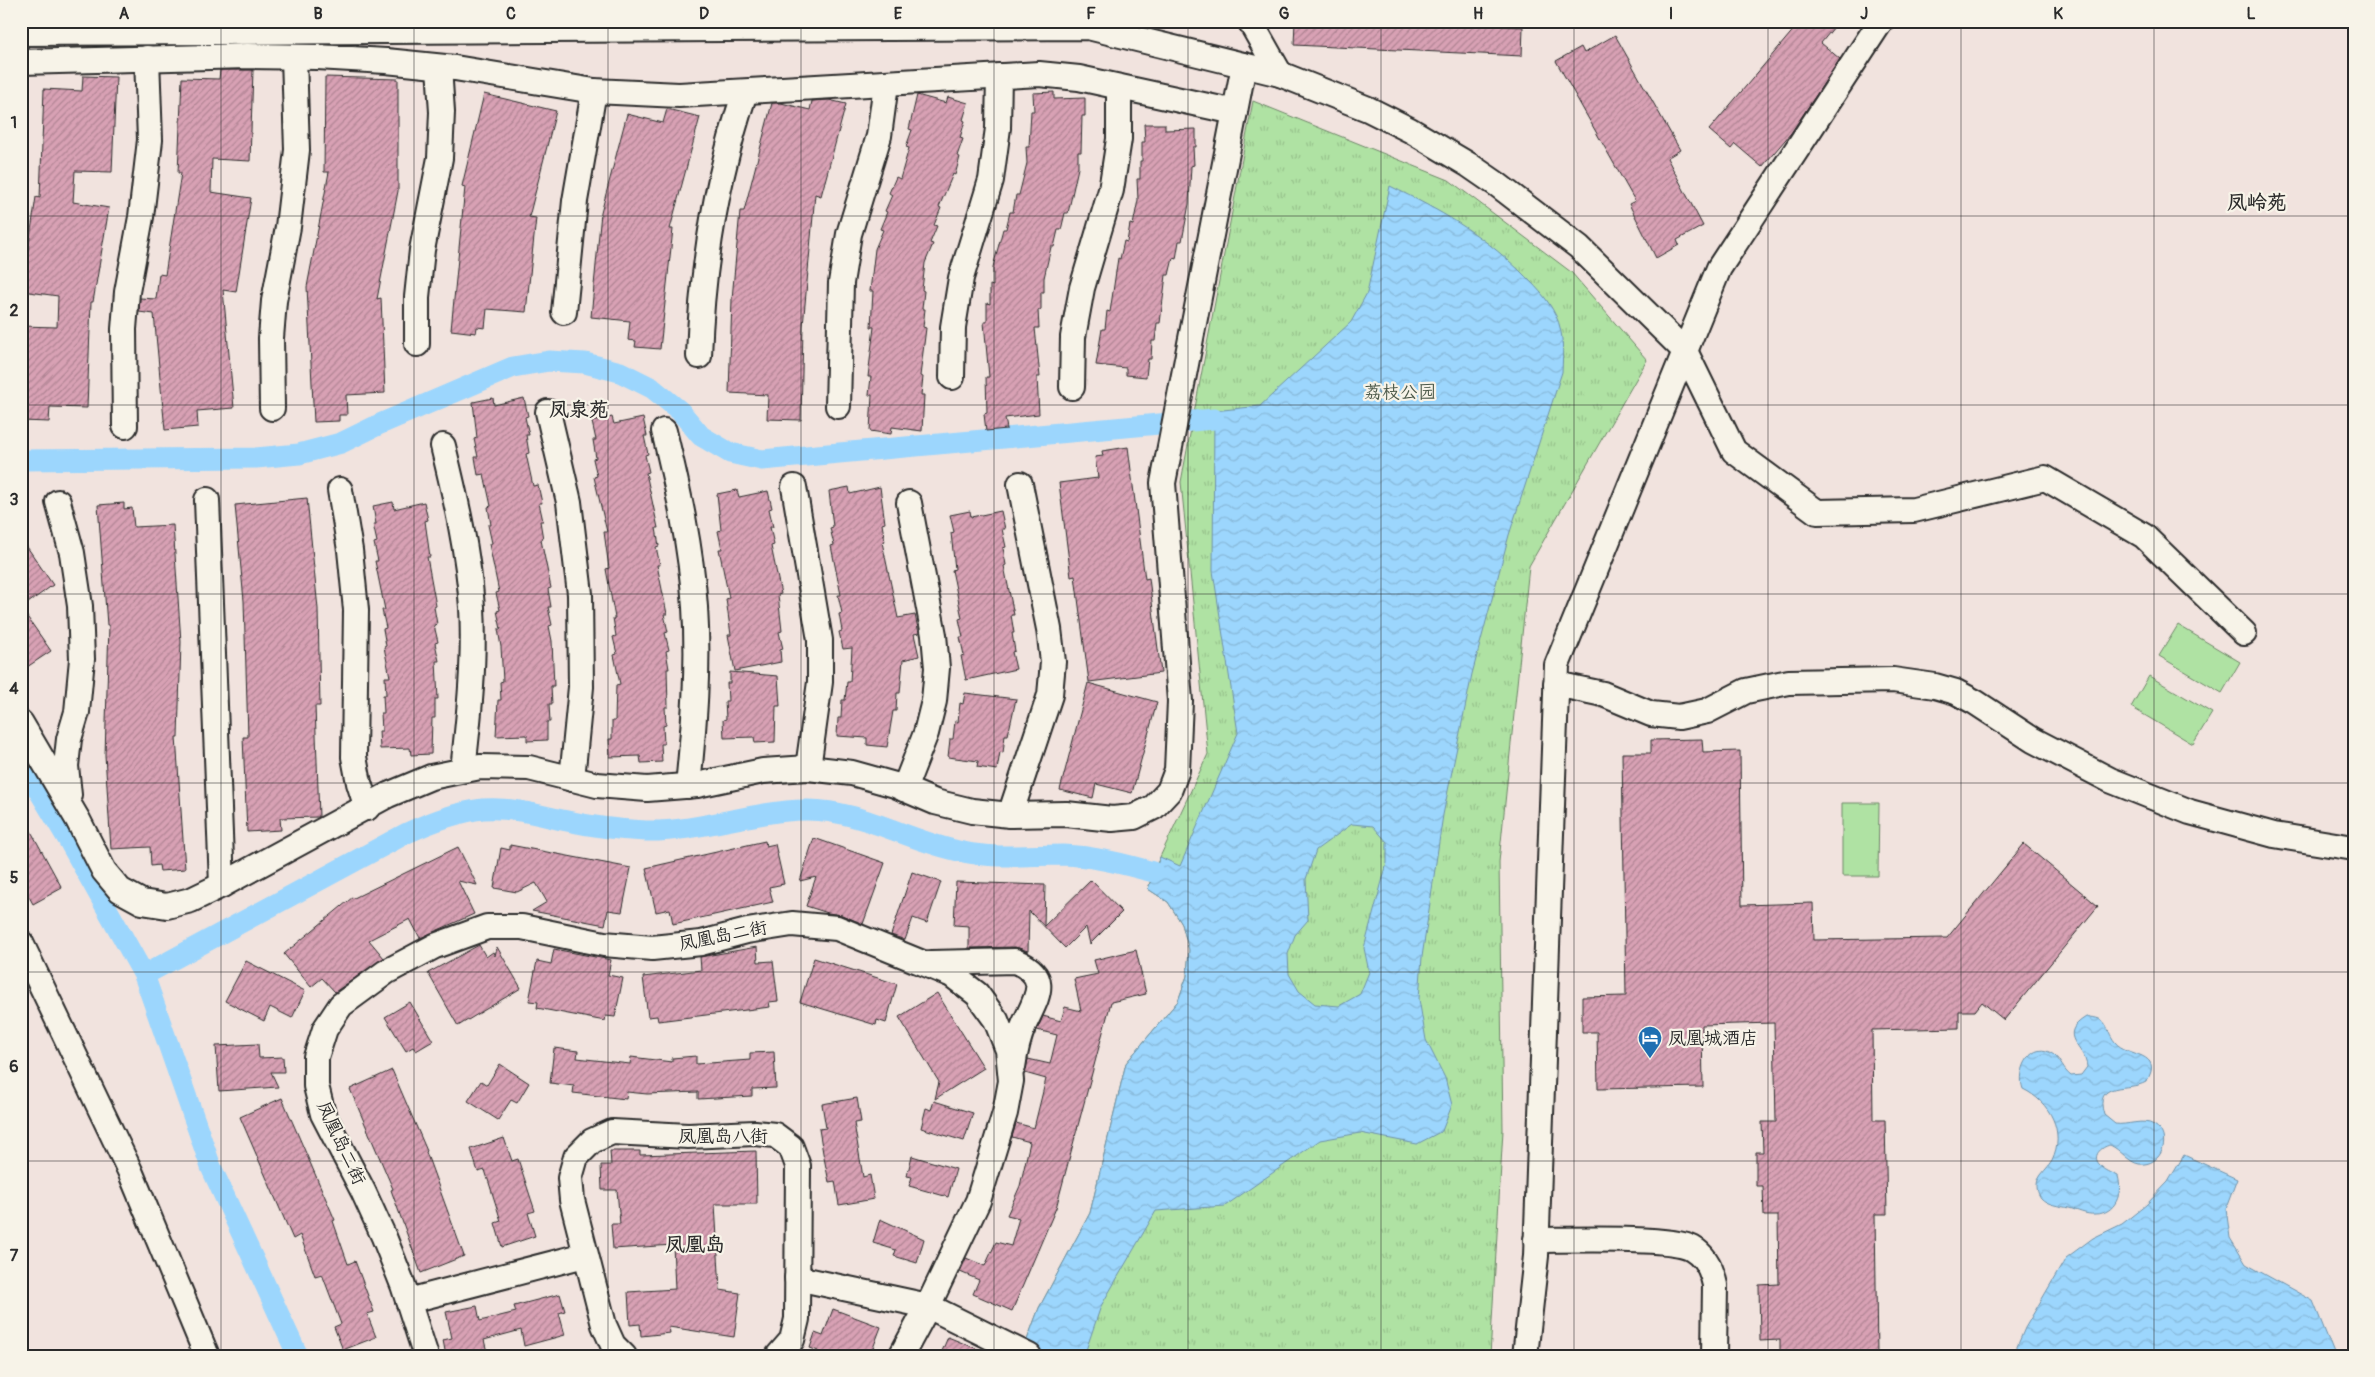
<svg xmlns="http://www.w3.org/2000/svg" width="2375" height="1377" font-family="Pangolin,'LXGW WenKai TC',sans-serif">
	<defs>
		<pattern id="park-tufts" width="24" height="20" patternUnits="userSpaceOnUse" patternTransform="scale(1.25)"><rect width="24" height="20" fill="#afe2a3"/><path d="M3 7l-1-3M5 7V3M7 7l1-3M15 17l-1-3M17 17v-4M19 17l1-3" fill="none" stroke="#97c28c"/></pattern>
		<pattern id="water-waves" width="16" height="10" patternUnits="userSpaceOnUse" patternTransform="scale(1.25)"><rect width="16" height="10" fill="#9cd6fd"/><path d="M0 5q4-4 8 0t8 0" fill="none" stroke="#87b8d9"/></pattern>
		<pattern id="building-hatch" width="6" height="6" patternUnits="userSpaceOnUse" patternTransform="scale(1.25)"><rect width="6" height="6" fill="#d8a1b4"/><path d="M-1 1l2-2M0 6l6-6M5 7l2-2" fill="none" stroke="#af8393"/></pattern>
	</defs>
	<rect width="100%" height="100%" fill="#f1e3de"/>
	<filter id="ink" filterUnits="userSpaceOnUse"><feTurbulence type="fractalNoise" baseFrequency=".02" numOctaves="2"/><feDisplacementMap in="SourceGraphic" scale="10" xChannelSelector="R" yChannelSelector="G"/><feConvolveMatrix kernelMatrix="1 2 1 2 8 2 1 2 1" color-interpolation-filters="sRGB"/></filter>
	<g filter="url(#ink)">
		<polygon fill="url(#park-tufts)" stroke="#6d8667" points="1253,101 1449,180 1571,272 1647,360 1529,566 1499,862 1503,1130 1490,1356 1021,1356 1039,1308 1090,1213 1126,1063 1178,1001 1187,976 1189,950 1182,924 1168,902 1148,889 1153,872 1208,754 1181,482"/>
		<g fill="#afe2a3" stroke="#6d8667">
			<polygon points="2178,625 2240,662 2222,693 2159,656"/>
			<polygon points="2149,676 2212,713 2193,744 2131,707"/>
			<polygon points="1842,803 1879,803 1878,876 1842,876"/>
		</g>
		<g fill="url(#water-waves)" stroke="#6f92a9" fill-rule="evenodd">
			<path d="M 1390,186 C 1441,211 1479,232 1520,271 C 1534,285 1547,297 1556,316 C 1564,333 1563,353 1562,372 L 1509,535 L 1472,674 L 1443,815 L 1422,957 L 1419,999 L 1426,1040 L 1445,1078 L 1452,1105 L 1442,1131 L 1417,1144 L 1360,1133 L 1320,1140 L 1225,1206 L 1156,1211 L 1101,1306 L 1084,1356 L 1021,1356 L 1039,1308 L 1090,1213 L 1126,1063 L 1178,1001 L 1187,976 L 1189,950 L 1182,924 L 1168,902 L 1148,889 L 1160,857 L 1180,866 L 1238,733 L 1213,571 L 1214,411 L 1260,406 L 1351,322 L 1367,293 ZM 1352,824 L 1373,826 L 1387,842 L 1387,863 L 1364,948 L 1369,972 L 1360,994 L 1339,1006 L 1315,1004 L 1299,991 L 1289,974 L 1288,954 L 1295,935 L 1308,920 L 1306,879 L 1316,850 Z"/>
			<path d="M 2086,1017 C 2110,1017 2104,1028 2115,1042 C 2126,1057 2166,1051 2146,1082 C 2129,1092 2093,1079 2104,1115 L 2115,1124 C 2127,1126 2143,1118 2154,1125 C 2173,1136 2162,1167 2139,1164 C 2128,1162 2121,1150 2110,1145 C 2101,1147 2091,1156 2100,1165 C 2104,1170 2112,1173 2118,1176 C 2123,1193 2116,1214 2095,1214 C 2086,1215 2077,1210 2069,1208 C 2060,1206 2047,1205 2041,1198 C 2037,1193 2036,1185 2038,1180 C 2041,1173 2048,1168 2052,1161 C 2066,1132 2050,1102 2023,1089 C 2016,1070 2032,1038 2054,1055 C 2061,1061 2063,1070 2071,1076 L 2081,1075 L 2087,1067 C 2086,1047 2055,1036 2086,1017 Z"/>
			<polygon points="2184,1155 2237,1179 2226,1208 2230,1238 2246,1264 2313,1301 2335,1356 2013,1356 2025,1328 2066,1258 2093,1238 2122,1224 2146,1205 2168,1182"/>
		</g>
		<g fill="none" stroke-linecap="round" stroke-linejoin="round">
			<g stroke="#9cd6fd" stroke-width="21">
				<polyline points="21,460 256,458 299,454 341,443 380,424 513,367 549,361 585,363 620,372 652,388 680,411 701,436 730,453 762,460 1214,419"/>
				<polyline points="21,761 69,841 144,975 211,1167 298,1356"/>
				<path d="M 144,975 L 407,833 C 431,822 456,812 483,809 C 511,807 536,814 562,820 C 590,826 617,830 646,831 C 700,832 751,811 805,810 C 861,809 909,842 963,852 C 996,859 1029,855 1063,855 C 1093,856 1124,864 1153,872"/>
			</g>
		</g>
		<g fill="url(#building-hatch)" stroke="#2b2b2b">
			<polygon points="1295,21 1425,21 1469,24 1470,21 1501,21 1501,26 1523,27 1522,56 1294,45"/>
			<polygon points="1801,21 1839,21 1821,43 1840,59 1791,133 1762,167 1735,144 1731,149 1709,130"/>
			<polygon points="1615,35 1680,150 1667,158 1703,226 1677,240 1679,245 1656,258 1629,204 1635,201 1556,61 1581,47 1584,53"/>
			<polygon points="220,70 253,70 250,161 212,159 211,192 251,198 236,292 223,290 234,408 197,411 198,427 165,430 154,314 139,312 140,298 156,299 159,274 165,275 181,173 178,173 182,78 219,79"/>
			<polygon points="83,76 116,77 112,172 75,171 73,202 109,208 93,302 91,302 87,408 50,407 49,422 21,421 21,326 57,327 58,296 22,291 36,197 40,198 44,89 82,91"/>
			<polygon points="325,77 398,79 398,191 377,299 381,298 385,393 346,395 347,415 339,415 339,421 314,422 307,287 329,172 324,172"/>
			<polygon points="1054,92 1054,99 1085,98 1085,116 1082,116 1081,152 1078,152 1078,168 1068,213 1065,213 1061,230 1058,230 1054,247 1051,247 1044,278 1044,292 1041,292 1041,310 1038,310 1039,328 1035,328 1040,377 1037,377 1039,414 1005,418 1007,429 986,431 984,414 987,413 986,377 989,377 984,322 987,322 987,303 990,304 990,285 993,286 993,267 1003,229 1006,229 1010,212 1013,212 1016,195 1019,195 1027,163 1026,147 1029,147 1031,111 1034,111 1033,93"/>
			<polygon points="484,94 556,111 529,217 536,218 526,312 487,309 485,328 477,327 476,333 451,330 465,187 462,186"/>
			<polygon points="917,95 946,103 948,97 968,103 963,120 965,121 960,138 963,139 957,156 960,157 955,175 953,174 939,207 941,208 934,225 937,226 930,243 933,244 925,263 922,290 924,291 922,309 925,309 923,327 926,328 920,376 923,377 921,395 924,395 922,431 892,427 891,434 870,431 872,395 869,395 871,377 868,377 874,327 871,327 873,291 870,291 875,249 883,230 880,229 887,212 885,211 892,195 889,193 896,177 900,179 909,148 906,147 912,130 909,129"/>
			<polygon points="829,100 846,104 821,196 815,194 803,326 801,420 767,419 768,395 729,393 732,299 740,211 744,211 772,103 781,103 810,110 812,101"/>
			<polygon points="667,109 700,117 670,229 673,229 660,349 635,347 636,341 628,340 630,321 591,317 601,213 627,114 663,123"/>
			<polygon points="1144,124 1165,124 1165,130 1196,129 1196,147 1193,147 1194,165 1191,166 1189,204 1182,241 1179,241 1176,259 1173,258 1169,275 1166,275 1160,323 1157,323 1155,341 1152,341 1151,359 1148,359 1146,377 1126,375 1126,368 1096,365 1102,329 1105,329 1107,311 1110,312 1118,258 1120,259 1124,241 1127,242 1130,224 1133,225 1138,200 1137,179 1140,179 1140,161 1142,161 1142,142 1145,142"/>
			<polygon points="493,398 494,405 524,398 528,416 525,417 529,435 526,435 529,453 526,454 533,486 538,485 542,503 539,503 543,521 540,521 543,539 541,540 551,588 548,589 551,607 548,607 552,625 549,626 552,641 554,686 551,686 552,704 549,704 550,722 547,722 547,740 527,741 527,735 496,736 498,700 501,700 500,682 503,681 501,647 498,629 501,629 497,611 500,610 496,593 499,592 489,544 492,543 488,525 491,525 488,507 491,506 484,474 478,475 475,457 478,457 474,439 477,438 473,402"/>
			<polygon points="612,417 614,424 643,418 647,436 644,436 648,454 645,455 649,472 646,473 658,528 656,528 659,546 656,547 660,565 657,565 667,614 664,614 668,632 665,633 669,650 666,651 669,669 667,669 668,707 665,707 666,725 663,726 664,744 661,744 662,762 641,763 640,756 610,757 609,739 612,739 612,721 615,721 616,685 620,684 614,655 617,654 613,637 616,636 613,618 615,618 606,569 609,568 604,532 607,532 594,477 597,476 593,459 596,458 593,440 596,440 592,422"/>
			<polygon points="1128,447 1145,579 1149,578 1161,673 1089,682 1075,576 1071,577 1059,483 1098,478 1095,457 1103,456 1102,451"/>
			<polygon points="849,487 850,494 880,487 885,523 882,524 885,542 882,542 898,618 915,615 919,633 914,634 919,656 903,660 900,693 897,693 896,711 893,711 887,747 867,745 867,738 837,736 838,718 841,718 842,700 845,700 847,682 850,682 852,648 843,649 839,632 842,631 839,614 842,613 838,595 841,595 831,546 834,545 830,528 833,527 829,491"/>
			<polygon points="737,490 739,497 768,491 772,508 769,509 773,527 770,527 774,545 771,546 781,594 778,595 782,631 779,632 783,649 780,650 781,662 735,671 728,635 731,635 726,599 729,598 719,549 722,549 718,531 721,530 717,494"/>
			<polygon points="307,498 318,609 320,706 315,706 319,817 280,818 281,830 247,832 243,737 248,737 244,601 235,505"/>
			<polygon points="393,502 394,509 424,502 428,520 425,521 430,557 427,557 436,606 434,607 437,624 434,625 438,642 435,643 439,661 436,661 438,699 435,699 435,718 432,718 431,754 411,755 410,748 380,749 379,731 382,731 381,713 384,713 383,695 386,695 385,677 390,677 384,647 386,646 383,629 386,628 382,610 385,610 375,561 378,561 374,543 377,542 373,524 376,524 373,506"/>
			<polygon points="124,503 124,509 132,508 134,527 173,525 181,642 178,737 176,737 185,869 160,871 159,865 151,866 150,847 111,849 105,755 109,625 107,625 98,505"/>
			<polygon points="970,511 971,517 1001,511 1005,529 1002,529 1006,547 1003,548 1006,565 1004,566 1014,615 1011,615 1014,633 1012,633 1015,651 1012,652 1016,669 966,680 961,656 964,655 960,637 963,637 959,619 962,618 952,570 955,569 951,533 954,532 950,515"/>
			<polygon points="21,538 53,585 21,608"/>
			<polygon points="21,608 51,651 21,671"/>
			<polygon points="730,672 778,676 780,706 776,706 775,742 755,743 754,737 724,738 723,720 726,719 725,701 728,701 727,683 730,683"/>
			<polygon points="1088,683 1157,702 1132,793 1096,784 1093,798 1060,790"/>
			<polygon points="965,693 1016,699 1008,735 1005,735 1003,753 1000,752 997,770 977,767 978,761 948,757 950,739 953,739 955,721 958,722 960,703 963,704"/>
			<polygon points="1702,739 1703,752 1740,751 1742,905 1813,903 1814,940 1947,938 2024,844 2098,906 2004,1020 1982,1002 1975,1011 1959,1011 1959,1028 1872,1030 1873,1120 1885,1120 1887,1214 1875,1214 1877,1356 1780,1356 1780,1340 1760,1341 1759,1285 1779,1284 1778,1216 1764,1216 1763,1186 1756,1186 1756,1152 1763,1152 1762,1122 1776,1122 1774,1023 1702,1025 1703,1087 1598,1089 1597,1032 1582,1032 1582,997 1626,996 1622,753 1651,753 1651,740"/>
			<polygon points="21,813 62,888 33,904 21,882"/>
			<polygon points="814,838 885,863 863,924 842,915 828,913 806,906 816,877 800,881"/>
			<polygon points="765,841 766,846 775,844 784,884 769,887 773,902 673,924 670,909 656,912 646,868"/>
			<polygon points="510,845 631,868 622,912 608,910 605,925 548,914 532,911 547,902 536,883 517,892 494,888 501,848 510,850"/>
			<polygon points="458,847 477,885 458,881 474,914 420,938 410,919 369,940 384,958 335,992 322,978 311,987 284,954 353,897 354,898"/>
			<polygon points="912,872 941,882 927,923 913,918 905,940 891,935"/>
			<polygon points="1091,880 1122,912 1090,944 1086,927 1065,948 1029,911 1028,951 1015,947 969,948 969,926 954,925 956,882 1045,885 1044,926"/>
			<polygon points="479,945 486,957 493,952 495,956 497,947 521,988 458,1026 428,973"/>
			<polygon points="757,947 758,962 773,961 778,1001 769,1002 770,1007 658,1021 657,1016 648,1017 643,977 701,970 700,957"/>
			<polygon points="554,949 611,960 608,975 623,978 615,1017 606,1016 605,1021 537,1008 538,1002 529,1001 537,961 551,964"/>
			<polygon points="1136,950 1146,994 1111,1002 1056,1208 1012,1311 973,1294 979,1280 960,1272 966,1258 985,1266 996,1242 1011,1246 1019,1218 1007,1215 1020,1186 1030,1142 1012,1137 1016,1123 1034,1128 1046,1079 1025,1073 1028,1059 1050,1064 1057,1035 1037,1030 1043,1016 1061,1021 1065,1007 1081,1011 1074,979 1098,974 1094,960"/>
			<polygon points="814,958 897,984 886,1023 877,1020 876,1025 800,1002"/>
			<polygon points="246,961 305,991 292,1018 270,1007 264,1021 225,1001"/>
			<polygon points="937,993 984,1068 935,1099 939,1082 899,1017"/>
			<polygon points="410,1002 433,1041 416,1051 413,1047 406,1051 385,1017"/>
			<polygon points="258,1044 259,1058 283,1057 284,1072 271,1072 278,1087 219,1091 216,1046"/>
			<polygon points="554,1048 578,1051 577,1058 630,1064 631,1057 672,1062 672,1058 696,1056 696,1064 750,1060 750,1053 774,1052 776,1088 752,1089 752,1096 698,1099 698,1092 647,1094 627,1092 626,1099 573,1093 574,1086 550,1083"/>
			<polygon points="500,1064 529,1083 517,1103 511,1100 498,1120 468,1101 481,1081 487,1085"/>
			<polygon points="392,1070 427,1151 426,1152 464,1256 421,1273 391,1190 393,1189 350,1089"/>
			<polygon points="282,1098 335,1220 333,1221 348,1264 355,1261 374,1312 367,1314 376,1337 343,1350 334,1327 341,1324 322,1274 315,1276 300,1235 293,1239 240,1117"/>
			<polygon points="857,1098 861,1122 854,1123 863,1177 870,1175 874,1199 839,1205 835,1181 829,1182 823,1153 819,1129 826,1128 822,1104"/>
			<polygon points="934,1101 973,1113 964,1141 921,1128 926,1108 931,1110"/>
			<polygon points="504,1138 512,1161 518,1159 535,1211 528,1213 535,1236 502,1247 495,1223 501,1221 485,1170 478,1172 471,1149"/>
			<polygon points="610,1151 640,1151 640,1155 756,1151 757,1204 715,1204 720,1290 740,1293 734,1337 669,1327 670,1333 641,1336 640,1324 630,1325 628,1292 675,1289 673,1245 613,1249 611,1224 620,1224 617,1190 602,1190 601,1165 611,1165"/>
			<polygon points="912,1156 956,1169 948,1197 909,1186 912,1177 907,1176"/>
			<polygon points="880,1219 924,1239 917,1263 894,1256 896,1250 873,1243"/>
			<polygon points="560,1294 565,1311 559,1313 565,1335 524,1346 521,1330 484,1340 488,1356 446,1356 443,1340 452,1338 446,1312 477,1306 480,1321 516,1312 514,1306"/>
			<polygon points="833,1309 881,1327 870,1356 816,1356 818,1351 810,1348 815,1333 823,1336"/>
			<polygon points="948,1337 992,1355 992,1356 940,1356"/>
		</g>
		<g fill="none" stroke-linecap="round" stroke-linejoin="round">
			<defs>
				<g id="minor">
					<polyline points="1250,21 1280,74"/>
					<polyline points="21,33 1088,27 1280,74 1368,109 1410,130 1469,165 1498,185 1579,247 1685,351 1734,451 1817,512 1914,510 2045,478 2144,536 2244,633"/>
					<polyline points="21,62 247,56 317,57 386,61 455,68 594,91 679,95 1039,74 1079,78 1235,112"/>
					<polyline points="564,312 575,201 594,91"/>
					<polyline points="417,344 417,297 422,250 440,158 442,112 439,67"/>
					<path d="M 699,356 C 702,265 716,179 745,92"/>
					<polyline points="952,377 953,327 961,278 991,180 998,128 999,76"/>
					<polyline points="1072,387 1073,337 1082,288 1111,190 1119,139 1119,87"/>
					<polyline points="838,406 841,283 849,234 879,136 886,84"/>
					<polyline points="272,408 271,338 274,301 288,227 297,150 294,57"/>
					<polyline points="548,412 569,502 580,594 581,687 572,779"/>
					<polyline points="125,426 124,329 127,292 141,217 150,140 147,58"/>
					<path d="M 664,431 C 678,489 691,547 695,607 C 699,667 694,726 688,786"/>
					<path d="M 443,446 C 456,499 468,552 472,607 C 475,662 469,716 463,770"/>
					<polyline points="794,487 820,640 820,682 808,768"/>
					<polyline points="340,490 350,550 356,610 354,757 359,783 367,808"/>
					<polyline points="207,500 222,885"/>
					<polyline points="58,502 72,553 80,606 82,659 77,712 69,739 66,766 69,795"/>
					<polyline points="1556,684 1603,694 1651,714 1679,717 1707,711 1746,691 1789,682 1893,680 1935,686 1956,692 1975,702 2033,740 2110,780 2190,812 2274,835 2354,848"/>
					<polyline points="21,723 78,820 104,871 120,890 142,902 167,906 191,900 222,885 388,795 431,777 480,767 529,768 597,785 647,789 697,785 763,771 808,768 852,773 895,785 935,802 972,811 1010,815 1066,814 1112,819 1134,817 1154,807 1169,791 1177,770 1180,701 1163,483 1244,65"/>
					<polyline points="904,789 926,733 934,701 937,668 934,635 909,503"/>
					<polyline points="1010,815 1050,695 1053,662 1049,629 1020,484"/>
					<polyline points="21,943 130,1171 207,1356"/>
					<path d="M 931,963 L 1015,961 C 1053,977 1036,998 1024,1025 C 1018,1038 1015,1053 1013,1067"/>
					<path d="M 1536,1240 C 1566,1240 1671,1236 1692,1248 C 1706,1256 1712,1270 1715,1285 L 1714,1356"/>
					<polyline points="797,1278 928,1306 1029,1356"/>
					<polyline points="408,1301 585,1255"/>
					<polyline points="426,1356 403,1285 384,1237 363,1191 323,1114 316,1086 316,1057 325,1029 341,1005 386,972 435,946 487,927 522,927 604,944 652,948 701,943 747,931 792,924 837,928 952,975 977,994 996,1020 1008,1050 1011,1081 1005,1113 978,1201 928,1306 901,1356"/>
					<polyline points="624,1356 613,1345 604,1325 572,1200 570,1178 576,1157 592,1141 612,1132 688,1136 755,1133 775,1135 791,1147 798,1166 797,1319 792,1340 778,1356"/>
					<polyline points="1525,1356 1536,1256 1557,665 1719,268 1881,21"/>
				</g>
			</defs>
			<use href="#minor" stroke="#2b2b2b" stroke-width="28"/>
			<use href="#minor" stroke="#f7f3e8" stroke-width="24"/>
		</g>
	</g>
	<path fill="none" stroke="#2b2b2b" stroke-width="1" stroke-opacity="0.55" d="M 221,21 L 221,1356M 414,21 L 414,1356M 608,21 L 608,1356M 801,21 L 801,1356M 994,21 L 994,1356M 1188,21 L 1188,1356M 1381,21 L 1381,1356M 1574,21 L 1574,1356M 1768,21 L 1768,1356M 1961,21 L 1961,1356M 2154,21 L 2154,1356M 21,216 L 2354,216M 21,405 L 2354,405M 21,594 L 2354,594M 21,783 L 2354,783M 21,972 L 2354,972M 21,1161 L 2354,1161"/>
	<defs>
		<symbol id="hotel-pin" viewBox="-11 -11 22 30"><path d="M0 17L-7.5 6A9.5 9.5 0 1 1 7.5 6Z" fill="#1f6fb2" stroke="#f7f3e8"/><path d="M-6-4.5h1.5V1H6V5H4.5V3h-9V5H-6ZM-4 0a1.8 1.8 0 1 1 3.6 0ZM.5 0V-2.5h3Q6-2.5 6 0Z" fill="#fff"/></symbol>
	</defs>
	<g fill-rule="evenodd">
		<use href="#hotel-pin" x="1636" y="1024" width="28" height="38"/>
	</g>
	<g text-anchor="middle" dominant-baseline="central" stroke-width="4.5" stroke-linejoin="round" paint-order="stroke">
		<g font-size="18" fill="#4c5949" stroke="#f7f3e8">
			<text x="1400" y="392">荔枝公园</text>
		</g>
		<g font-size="18" fill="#2b2b2b" stroke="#f7f3e8">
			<text transform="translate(723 936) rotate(-11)">凤凰岛二街</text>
			<text x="723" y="1136">凤凰岛八街</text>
			<text transform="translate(341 1143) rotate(65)">凤凰岛二街</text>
		</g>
		<g font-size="18" fill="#2b2b2b" stroke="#f7f3e8" text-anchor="start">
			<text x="1668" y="1038">凤凰城酒店</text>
		</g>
		<g font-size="20" font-weight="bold" fill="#2b2b2b" stroke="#f7f3e8">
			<text x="2257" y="202">凤岭苑</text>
			<text x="579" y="409">凤泉苑</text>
			<text x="695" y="1244">凤凰岛</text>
		</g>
	</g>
	<rect width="2375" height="1377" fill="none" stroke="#f7f3e8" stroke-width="55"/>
	<rect x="28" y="28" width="2320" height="1322" fill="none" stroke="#2b2b2b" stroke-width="2"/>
	<g font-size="16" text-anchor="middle" font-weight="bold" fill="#2b2b2b">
		<text x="124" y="19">A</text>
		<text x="318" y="19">B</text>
		<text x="511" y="19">C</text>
		<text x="704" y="19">D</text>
		<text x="898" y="19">E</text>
		<text x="1091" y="19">F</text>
		<text x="1284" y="19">G</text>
		<text x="1478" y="19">H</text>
		<text x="1671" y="19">I</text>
		<text x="1864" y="19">J</text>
		<text x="2058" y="19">K</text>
		<text x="2251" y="19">L</text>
		<text x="14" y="128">1</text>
		<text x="14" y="316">2</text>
		<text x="14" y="505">3</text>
		<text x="14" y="694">4</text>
		<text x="14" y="883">5</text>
		<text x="14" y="1072">6</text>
		<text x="14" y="1261">7</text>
	</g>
</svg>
